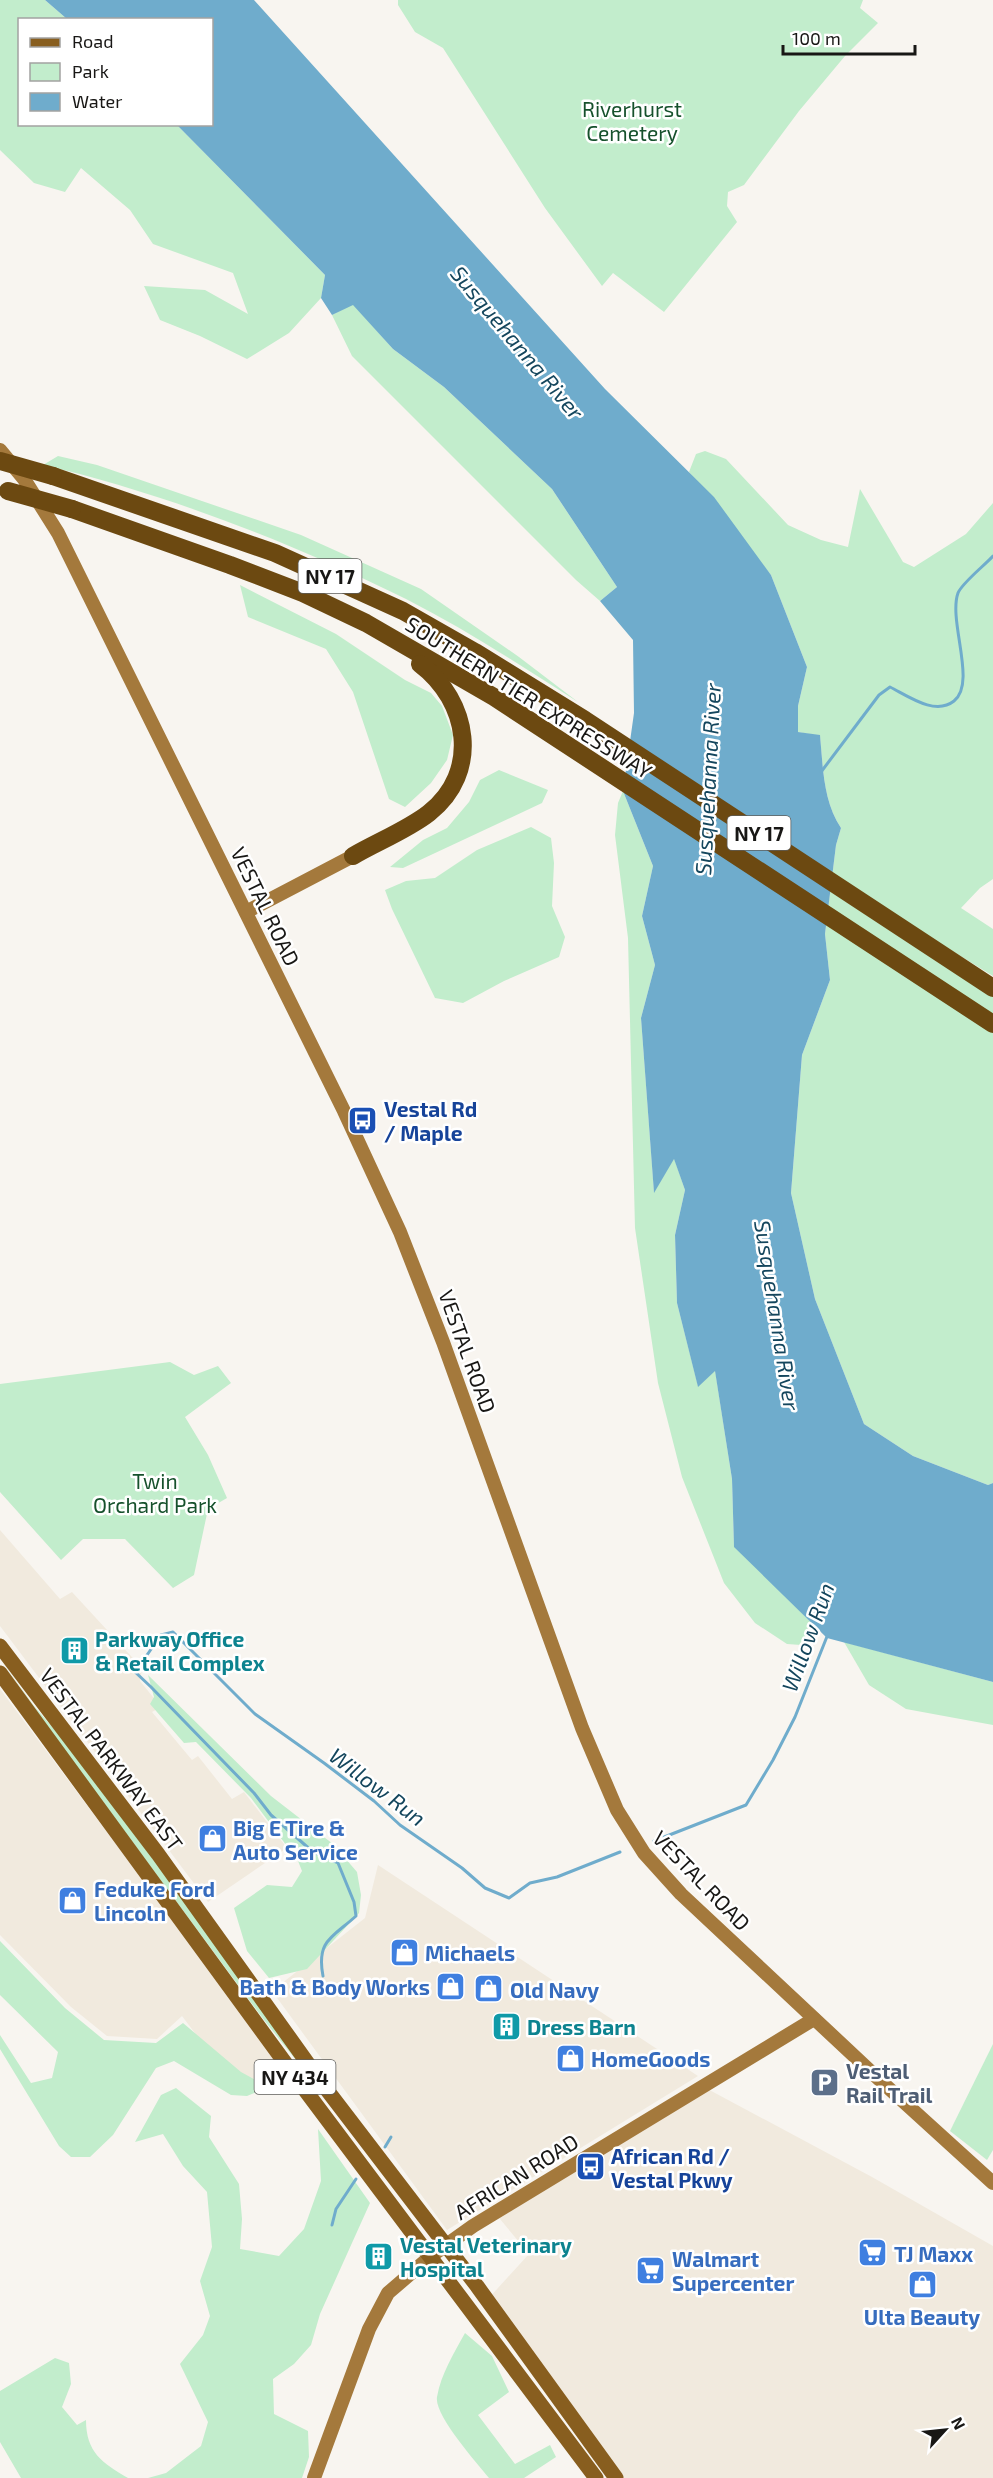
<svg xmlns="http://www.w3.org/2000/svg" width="993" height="2478" font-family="'Exo 2',sans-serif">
	<rect width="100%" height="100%" fill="#f8f5f0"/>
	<g fill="#f1eade">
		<polygon points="0,1530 60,1599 72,1592 142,1668 140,1681 161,1707 152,1712 192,1760 198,1756 232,1799 244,1792 287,1848 208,1902 0,1626"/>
		<polygon points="0,1689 288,2074 234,2085 182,2016 157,2039 107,2036 71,2007 0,1935"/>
		<polygon points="378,1865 698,2076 447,2230 272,1991 365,1918"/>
		<polygon points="702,2086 872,2177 993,2246 993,2478 616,2478 487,2300 529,2254 495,2213"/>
	</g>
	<g fill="#c2edcc">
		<polygon points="0,0 45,0 67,19 20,20 20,124 177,125 325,275 321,298 289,333 247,359 200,336 160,320 144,286 205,290 248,314 233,273 153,244 130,210 81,168 65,192 34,183 0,150"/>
		<polygon points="398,0 863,0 860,8 878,23 845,56 799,111 744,185 728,192 727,206 737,222 664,312 613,273 602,286 545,208 443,48 415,32 398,5"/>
		<polygon points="353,304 393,349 444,387 552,489 617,587 600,601 576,580 352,356 332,315"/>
		<path d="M 705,451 L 726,459 L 788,525 L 821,540 L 848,547 L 860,489 L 903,562 L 914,567 L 966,534 L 993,503 L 993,879 L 980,888 L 961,908 L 993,929 L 993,976 L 832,877 L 836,845 L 841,828 C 823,801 823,767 820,736 L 798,732 L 798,706 L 807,667 L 771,575 L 689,472 L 696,454 Z"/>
		<path d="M 58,456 L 97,465 L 301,535 L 421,589 L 519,657 L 578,702 C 522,666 465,629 406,599 C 295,544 164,493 43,465 Z"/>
		<polygon points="240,585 336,634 405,680 431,693 442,706 453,735 447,760 431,783 405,807 389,799 353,692 326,649 248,617"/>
		<polygon points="499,770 548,790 542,803 403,868 390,867 423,840 447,828 469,802 480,780"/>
		<polygon points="623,791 653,866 642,916 655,965 641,1018 654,1192 674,1158 685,1190 675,1235 677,1303 698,1386 715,1370 732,1479 734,1546 812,1623 801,1645 787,1644 755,1623 724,1583 682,1477 658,1383 635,1228 628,938 615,835 618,803"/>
		<polygon points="531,827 551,838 554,863 552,906 565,937 559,957 504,981 463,1003 435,998 392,909 385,890 406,881 435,878 477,850"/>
		<polygon points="831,885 993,994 993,1014 828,908"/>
		<polygon points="827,919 993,1033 993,1483 988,1485 913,1456 864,1424 815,1299 791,1193 802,1055 830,980 825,934"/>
		<polygon points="170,1362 194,1375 218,1366 231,1383 185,1417 208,1455 227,1498 208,1509 194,1575 173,1588 125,1539 83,1539 61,1560 0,1492 0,1384"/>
		<polygon points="844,1642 993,1682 993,1725 906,1709 869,1685"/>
		<polygon points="0,1659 34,1706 84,1764 336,2110 264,2020 63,1748"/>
		<polygon points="148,1675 271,1796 333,1844 357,1872 361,1895 359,1913 307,1969 269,1978 247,1951 234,1908 267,1885 292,1887 302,1871 298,1861 251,1798 196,1742 184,1743 150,1704 154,1697"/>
		<polygon points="0,1941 65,2008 104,2040 156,2043 183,2023 241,2072 268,2087 247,2096 231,2095 174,2061 156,2068 113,2135 90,2157 71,2157 59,2146 0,2049 0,2035 31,2083 52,2078 58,2052 0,1995"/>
		<polygon points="993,2044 993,2150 987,2160 950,2131"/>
		<polygon points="176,2088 211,2116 209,2137 239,2184 242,2219 240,2249 279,2256 304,2229 321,2181 318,2129 370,2203 320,2314 311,2345 294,2364 273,2379 274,2414 308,2431 309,2457 302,2478 148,2478 166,2473 201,2446 208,2422 180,2364 203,2335 210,2316 200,2281 212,2247 207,2192 183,2166 163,2134 135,2142 161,2095"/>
		<path d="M 465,2333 L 492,2356 L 509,2392 L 478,2415 L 515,2464 L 550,2445 L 556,2457 L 524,2478 L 489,2478 C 477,2463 434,2415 437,2397 C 441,2374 454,2353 465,2333 Z"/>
		<path d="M 55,2358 L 69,2363 L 71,2384 L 62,2407 L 77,2425 L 86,2420 C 86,2452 102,2463 128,2478 L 21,2478 L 0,2442 L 0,2391 Z"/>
	</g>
	<path fill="#6faccc" d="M 45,0 L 254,0 L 605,389 L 714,497 L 771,575 L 807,667 L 798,706 L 798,732 L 820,735 C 823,767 823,801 841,828 L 836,845 L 825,934 L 830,980 L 802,1055 L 791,1193 L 815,1299 L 864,1424 L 913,1456 L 988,1485 L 993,1483 L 993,1682 L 827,1638 L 734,1547 L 732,1479 L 715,1371 L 698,1387 L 677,1303 L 675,1235 L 685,1190 L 674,1159 L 654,1193 L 641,1018 L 655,965 L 642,916 L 653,866 L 623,791 L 634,713 L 633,640 L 600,601 L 617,587 L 552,489 L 444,387 L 393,349 L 353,305 L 332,315 L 321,298 L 325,275 L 177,125 L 212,124 L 212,20 L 67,19 Z"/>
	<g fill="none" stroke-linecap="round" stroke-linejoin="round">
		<g stroke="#6faccc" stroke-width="3">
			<path d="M 821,772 L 879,695 L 890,687 C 908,696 935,716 954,701 C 977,683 948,621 958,593 C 962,583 985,565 993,556"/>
			<polyline points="147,1655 161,1635 173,1632 255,1714 324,1763 374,1801 400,1825 462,1868 485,1888 509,1898 530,1883 557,1877 620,1852"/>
			<path d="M 138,1666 L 133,1670 L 151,1687 L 254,1793 L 271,1815 L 313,1852 L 338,1863 L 354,1902 L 356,1916 C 333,1937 316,1940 323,1976"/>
			<polyline points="654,1841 746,1805 773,1760 795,1717 828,1634"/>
			<polyline points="385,2147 391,2137"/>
			<polyline points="332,2225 336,2209 356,2179"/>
		</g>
		<g stroke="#a4793c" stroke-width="14">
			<polyline points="0,450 24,479 58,533 344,1111 400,1232 443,1342 582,1728 617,1810 644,1853 681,1894 883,2083 993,2183"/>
			<polyline points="246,912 353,856"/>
			<polyline points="314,2478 369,2329 388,2293 431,2256 473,2226 814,2019"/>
		</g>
		<g stroke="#885e1f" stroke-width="15">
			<polyline points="0,1646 158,1854 324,2086 477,2286 616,2478"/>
			<polyline points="0,1673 305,2090 596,2478"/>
		</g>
		<g stroke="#6c4911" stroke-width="18">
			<polyline points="53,476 275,553 403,611 475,652 585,720 993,988"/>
			<polyline points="72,509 230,565 303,593 366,623 494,697 993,1024"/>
			<path d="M 353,856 C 375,843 409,829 429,813 C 481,772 469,701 420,664"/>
		</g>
		<g stroke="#6c4911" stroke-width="18">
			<polyline points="0,461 53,476"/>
			<polyline points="8,491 72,509"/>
		</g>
	</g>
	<defs>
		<symbol id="bus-square" viewBox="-11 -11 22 22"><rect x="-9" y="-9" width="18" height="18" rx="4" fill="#1a4fb4" stroke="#fff"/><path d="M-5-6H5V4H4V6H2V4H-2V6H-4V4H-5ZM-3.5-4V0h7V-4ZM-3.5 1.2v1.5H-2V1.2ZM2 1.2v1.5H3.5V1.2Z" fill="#fff"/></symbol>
		<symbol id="building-square" viewBox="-11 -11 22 22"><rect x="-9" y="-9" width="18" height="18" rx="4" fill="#0f9aa8" stroke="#fff"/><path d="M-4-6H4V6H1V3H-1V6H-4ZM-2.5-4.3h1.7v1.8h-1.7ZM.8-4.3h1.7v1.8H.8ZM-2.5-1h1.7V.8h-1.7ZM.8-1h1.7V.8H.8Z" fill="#fff"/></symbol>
		<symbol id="shop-square" viewBox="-11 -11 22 22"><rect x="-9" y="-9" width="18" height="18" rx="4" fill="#3f7fe0" stroke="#fff"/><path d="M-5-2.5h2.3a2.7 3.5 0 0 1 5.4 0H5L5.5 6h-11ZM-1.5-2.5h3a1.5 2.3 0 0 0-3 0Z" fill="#fff"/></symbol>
		<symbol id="parking-square" viewBox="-11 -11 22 22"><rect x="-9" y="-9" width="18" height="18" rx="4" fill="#5c6f8a" stroke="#fff"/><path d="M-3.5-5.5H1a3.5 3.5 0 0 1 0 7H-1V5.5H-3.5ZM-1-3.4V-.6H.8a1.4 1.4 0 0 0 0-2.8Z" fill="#fff"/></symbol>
		<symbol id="supermarket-square" viewBox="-11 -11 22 22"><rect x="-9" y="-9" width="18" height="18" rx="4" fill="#3f7fe0" stroke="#fff"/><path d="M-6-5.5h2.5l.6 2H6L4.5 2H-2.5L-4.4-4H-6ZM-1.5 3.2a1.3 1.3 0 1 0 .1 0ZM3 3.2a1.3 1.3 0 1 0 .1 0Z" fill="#fff"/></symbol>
	</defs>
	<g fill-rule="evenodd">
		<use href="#bus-square" x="346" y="1104" width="33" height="33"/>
		<use href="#building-square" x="58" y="1634" width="33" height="33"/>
		<use href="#shop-square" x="196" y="1822" width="33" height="33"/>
		<use href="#shop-square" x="56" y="1884" width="33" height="33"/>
		<use href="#shop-square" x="388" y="1936" width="33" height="33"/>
		<use href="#shop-square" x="434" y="1970" width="33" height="33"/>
		<use href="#shop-square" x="472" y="1972" width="33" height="33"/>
		<use href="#building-square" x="490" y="2010" width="33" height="33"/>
		<use href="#shop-square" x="554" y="2042" width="33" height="33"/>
		<use href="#parking-square" x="808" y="2066" width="33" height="33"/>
		<use href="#bus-square" x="574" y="2150" width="33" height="33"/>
		<use href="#supermarket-square" x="856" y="2236" width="33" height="33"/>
		<use href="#building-square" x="362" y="2240" width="33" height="33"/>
		<use href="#supermarket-square" x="634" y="2254" width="33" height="33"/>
		<use href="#shop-square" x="906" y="2268" width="33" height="33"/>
	</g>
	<g text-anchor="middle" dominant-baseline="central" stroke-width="5" stroke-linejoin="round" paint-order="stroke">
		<g fill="#fff" stroke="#5d5d5b" stroke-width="1.5">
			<rect x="298.5" y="559" width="63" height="34" rx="4.5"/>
			<rect x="727.5" y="816" width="63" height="34" rx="4.5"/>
			<rect x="254.5" y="2060" width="81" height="34" rx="4.5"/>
		</g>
		<g font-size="20" font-weight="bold" fill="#181715">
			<text x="330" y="576">NY 17</text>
			<text x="759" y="833">NY 17</text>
			<text x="295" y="2077">NY 434</text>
		</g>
		<g font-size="21" fill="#16512c" stroke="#fff">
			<text x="632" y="108">Riverhurst<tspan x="632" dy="24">Cemetery</tspan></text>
			<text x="155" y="1480">Twin<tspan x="155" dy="24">Orchard Park</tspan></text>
		</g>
		<g font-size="21" fill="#181715" stroke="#fff">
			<text transform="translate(529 697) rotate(32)">SOUTHERN TIER EXPRESSWAY</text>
			<text transform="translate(266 906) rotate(64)">VESTAL ROAD</text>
			<text transform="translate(468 1351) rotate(70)">VESTAL ROAD</text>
			<text transform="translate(112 1759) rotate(53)">VESTAL PARKWAY EAST</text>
			<text transform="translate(702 1880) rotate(46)">VESTAL ROAD</text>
			<text transform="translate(516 2176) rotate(-32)">AFRICAN ROAD</text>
		</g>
		<g font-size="21" font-weight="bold" fill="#164399" stroke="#fff" text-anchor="start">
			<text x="384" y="1108">Vestal Rd<tspan x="384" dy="24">/ Maple</tspan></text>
			<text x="611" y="2155">African Rd /<tspan x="611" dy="24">Vestal Pkwy</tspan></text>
		</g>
		<g font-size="21" font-weight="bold" fill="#0d838f" stroke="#fff" text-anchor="start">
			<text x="95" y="1638">Parkway Office<tspan x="95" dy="24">&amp; Retail Complex</tspan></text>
			<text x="527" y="2026">Dress Barn</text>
			<text x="400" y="2244">Vestal Veterinary<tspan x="400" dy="24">Hospital</tspan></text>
		</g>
		<g font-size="21" font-weight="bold" fill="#366cbe" stroke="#fff" text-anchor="start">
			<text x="233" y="1827">Big E Tire &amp;<tspan x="233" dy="24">Auto Service</tspan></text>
			<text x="94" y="1888">Feduke Ford<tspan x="94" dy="24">Lincoln</tspan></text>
			<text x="425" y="1952">Michaels</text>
			<text x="430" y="1986" text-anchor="end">Bath &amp; Body Works</text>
			<text x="510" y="1989">Old Navy</text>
			<text x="591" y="2058">HomeGoods</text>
			<text x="894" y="2253">TJ Maxx</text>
			<text x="672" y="2258">Walmart<tspan x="672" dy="24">Supercenter</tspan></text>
			<text x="922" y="2316" text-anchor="middle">Ulta Beauty</text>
		</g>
		<g font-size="21" font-weight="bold" fill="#4e5e75" stroke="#fff" text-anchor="start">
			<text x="846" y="2070">Vestal<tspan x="846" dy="24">Rail Trail</tspan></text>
		</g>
		<g font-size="22" font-style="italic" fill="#14465d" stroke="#fff">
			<text transform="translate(518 342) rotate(50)">Susquehanna River</text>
			<text transform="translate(707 779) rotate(-87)">Susquehanna River</text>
			<text transform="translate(778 1315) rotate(81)">Susquehanna River</text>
			<text transform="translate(807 1637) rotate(-70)">Willow Run</text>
			<text transform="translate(378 1786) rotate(37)">Willow Run</text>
		</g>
	</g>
	<rect x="18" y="18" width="195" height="108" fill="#ffffff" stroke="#a3a2a1" stroke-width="1.5"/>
	<rect x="30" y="38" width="30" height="9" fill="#885e1f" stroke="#a3a2a1" stroke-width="1.5"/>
	<text x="72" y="48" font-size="18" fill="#181715">Road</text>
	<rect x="30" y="63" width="30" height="18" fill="#c2edcc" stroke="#a3a2a1" stroke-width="1.5"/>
	<text x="72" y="78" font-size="18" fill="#181715">Park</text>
	<rect x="30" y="93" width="30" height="18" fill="#6faccc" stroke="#a3a2a1" stroke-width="1.5"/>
	<text x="72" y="108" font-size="18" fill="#181715">Water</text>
	<g transform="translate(945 2430) rotate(63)" stroke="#ffffff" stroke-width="4.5" paint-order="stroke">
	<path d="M0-4.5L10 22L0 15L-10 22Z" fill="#181715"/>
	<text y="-9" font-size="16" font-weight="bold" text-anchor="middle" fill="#181715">N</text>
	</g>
	<path d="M783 45v9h132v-9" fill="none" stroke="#181715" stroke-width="3"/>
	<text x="792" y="45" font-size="18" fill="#181715" stroke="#ffffff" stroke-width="4.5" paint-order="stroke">100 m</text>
</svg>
